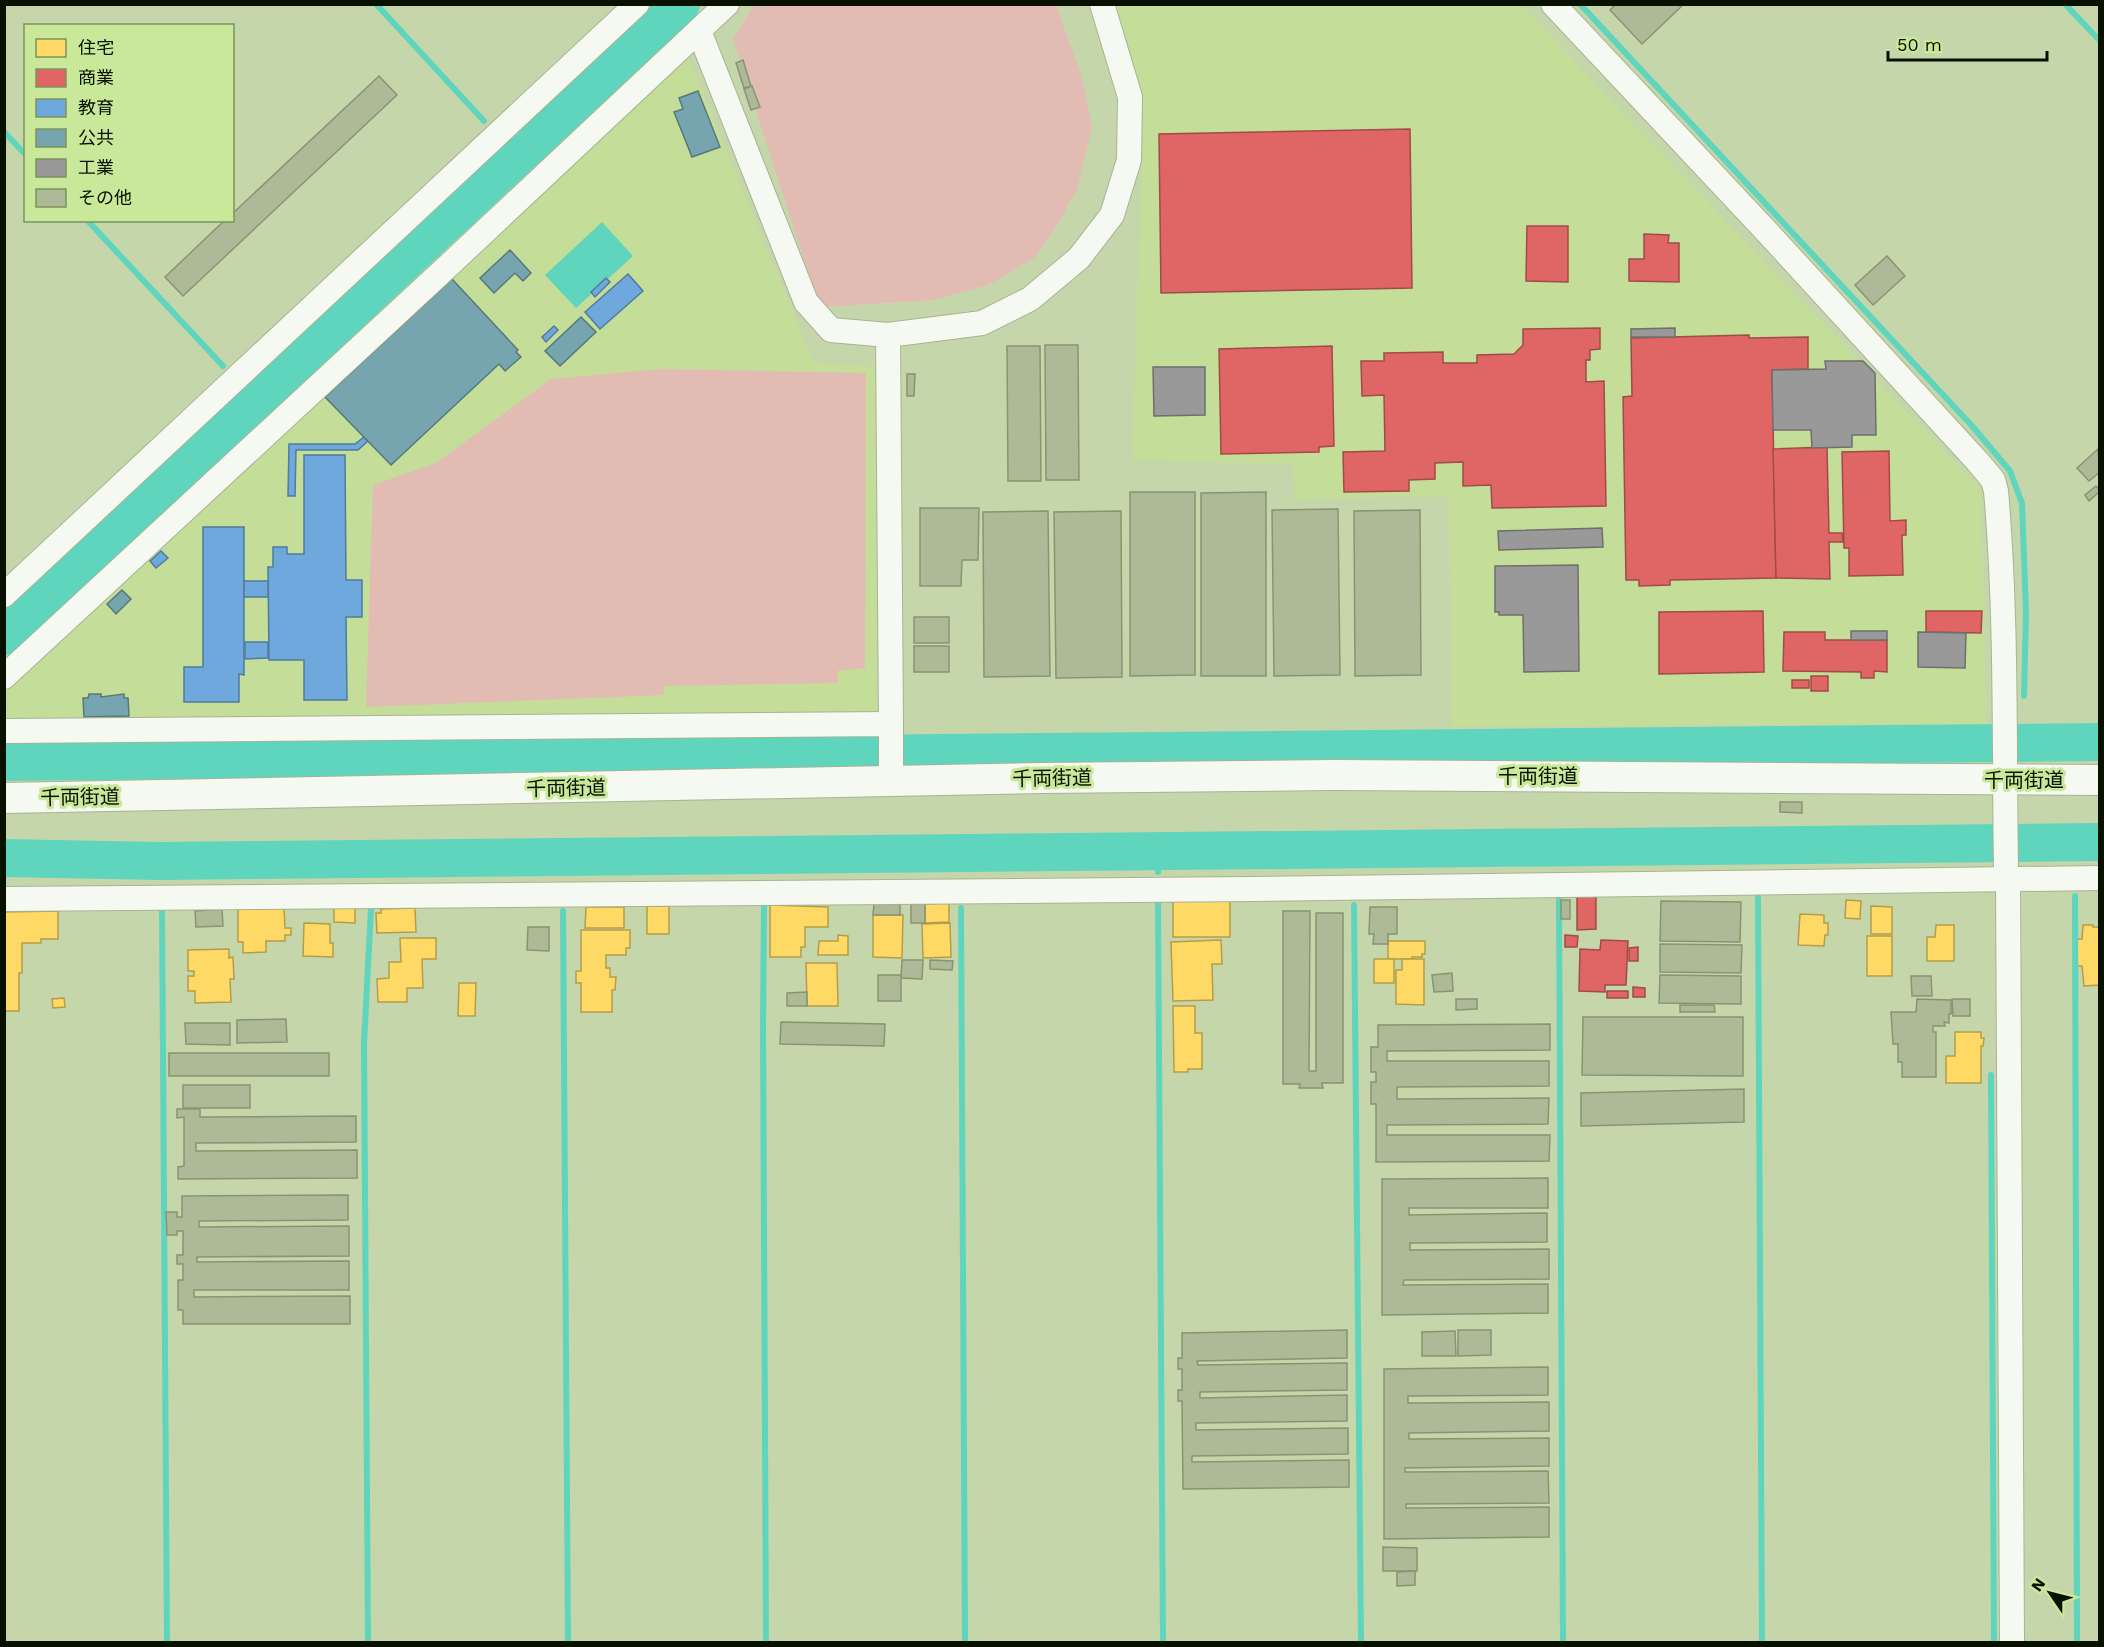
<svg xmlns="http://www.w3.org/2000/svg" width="2104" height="1647" font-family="'Work Sans','Noto Sans JP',sans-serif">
	<rect width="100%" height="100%" fill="#c6d6ab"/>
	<g fill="#c4dd99">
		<polygon points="1115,5 1521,5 1981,490 1986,724 1451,726 1449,497 1295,499 1293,464 1132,460 1143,116"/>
		<polygon points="688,56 813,362 875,367 877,716 5,720 5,690"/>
	</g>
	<g fill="#e2bcb2">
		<polygon points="754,5 1056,5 1082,77 1092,127 1077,189 1056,227 1034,258 988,285 934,300 819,307 733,39"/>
		<polygon points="660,369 866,373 865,668 837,671 838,683 664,686 664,695 366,707 373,485 436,463 551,379"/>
	</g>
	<polygon fill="#60d5bd" points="602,222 633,256 576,308 545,275"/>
	<g fill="#ffd966" stroke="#b59d47" stroke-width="1.5">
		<rect x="1173" y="899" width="57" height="38"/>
		<polygon points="1846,900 1861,901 1860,919 1845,918"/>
		<polygon points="949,903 949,922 925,923 925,904"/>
		<polygon points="770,905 828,907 828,927 805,927 805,947 801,947 801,957 770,957"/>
		<polygon points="334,906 355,906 355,923 334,922"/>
		<rect x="647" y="906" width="22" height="28"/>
		<polygon points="1871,906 1892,907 1892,934 1871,934"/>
		<polygon points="586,907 624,907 624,928 585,928"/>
		<polygon points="238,908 284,908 285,928 291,928 291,935 285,935 285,941 266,941 266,952 243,953 243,942 238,942"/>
		<polygon points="415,908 416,932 377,933 376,913 381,913 381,909"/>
		<polygon points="58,911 58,939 41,939 41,943 22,943 22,973 19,973 19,1011 4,1011 4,912"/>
		<polygon points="1800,914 1824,915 1824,923 1828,923 1828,935 1825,935 1824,946 1798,945"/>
		<polygon points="873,915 903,915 902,958 873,957"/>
		<polygon points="304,923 330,924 330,943 333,943 333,957 303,956"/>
		<polygon points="950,923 951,957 923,958 922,924"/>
		<polygon points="1936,925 1954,925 1954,961 1927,961 1927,937 1935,937"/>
		<polygon points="2083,925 2093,925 2093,927 2100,927 2100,985 2084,986 2082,966 2076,966 2075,939 2082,939"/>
		<polygon points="581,930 630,930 630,948 626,948 626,955 606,955 606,968 610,968 610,977 616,977 615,990 612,990 612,1012 581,1012 581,983 576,983 576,971 581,971"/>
		<polygon points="838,935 848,936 848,955 818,955 819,941 838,941"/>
		<rect x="1867" y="936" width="25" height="40"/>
		<polygon points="400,938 436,938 436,959 422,959 423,988 407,988 407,1002 378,1002 377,979 389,978 389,962 401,962"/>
		<polygon points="1221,940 1222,964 1212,964 1213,1000 1173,1001 1171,942"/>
		<polygon points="1388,941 1425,941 1425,954 1422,954 1422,957 1412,957 1412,959 1388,959"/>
		<polygon points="229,949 229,958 233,957 234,979 230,979 231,1002 195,1003 195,991 188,991 188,976 194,976 194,971 188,971 188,950"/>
		<rect x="1374" y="959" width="20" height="24"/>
		<polygon points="1402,959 1424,959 1424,1005 1396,1004 1396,970 1402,970"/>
		<polygon points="806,963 837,963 838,1006 807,1006"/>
		<polygon points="459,983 476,983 475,1016 458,1016"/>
		<polygon points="64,998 65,1007 53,1008 52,999"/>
		<polygon points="1173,1006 1195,1006 1195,1033 1202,1033 1202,1069 1188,1069 1188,1072 1174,1072"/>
		<polygon points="1955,1032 1981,1032 1981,1038 1984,1038 1983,1046 1981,1046 1981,1083 1946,1083 1946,1056 1955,1056"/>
	</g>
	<g fill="#e06666" stroke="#9f4c47" stroke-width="1.5">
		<polygon points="1410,129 1412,288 1161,293 1159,134"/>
		<polygon points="1527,226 1568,226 1568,282 1526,281"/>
		<polygon points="1644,234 1669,235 1668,243 1679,243 1679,282 1629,281 1629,259 1644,259"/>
		<polygon points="1600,328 1600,349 1590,350 1590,360 1586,360 1586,382 1604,381 1606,506 1492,508 1491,485 1463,486 1463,462 1435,463 1435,479 1409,480 1409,491 1344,492 1343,452 1385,451 1384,395 1362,396 1361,361 1384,361 1384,353 1443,352 1443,363 1477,363 1477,355 1514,354 1523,345 1523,329"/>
		<polygon points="1749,335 1749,338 1808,337 1808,369 1772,370 1776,578 1670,580 1670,585 1639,586 1639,580 1626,580 1623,397 1632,396 1631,338"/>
		<polygon points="1332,346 1334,446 1319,447 1319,452 1221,454 1219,349"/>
		<polygon points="1827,447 1829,533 1842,533 1843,542 1829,542 1830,579 1776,578 1773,449"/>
		<polygon points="1889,451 1890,521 1906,520 1906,535 1902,535 1903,575 1849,576 1849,548 1844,548 1842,452"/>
		<polygon points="1763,611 1764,672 1659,674 1659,612"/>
		<polygon points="1926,611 1982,611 1981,633 1926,632"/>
		<polygon points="1784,632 1825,632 1825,640 1887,640 1887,672 1874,671 1874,678 1861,678 1861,672 1783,671"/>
		<rect x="1811" y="676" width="17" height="15"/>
		<rect x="1792" y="680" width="17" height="8"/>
		<polygon points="1577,896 1596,896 1596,929 1577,930"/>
		<polygon points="1565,935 1578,936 1577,947 1565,947"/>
		<polygon points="1601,940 1628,941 1626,985 1605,985 1605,992 1579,991 1580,949 1600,950"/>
		<polygon points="1638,947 1638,961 1629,961 1629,948"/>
		<polygon points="1633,987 1645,988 1645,997 1633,997"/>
		<rect x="1607" y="991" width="21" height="7"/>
	</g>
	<g fill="#6fa8dc" stroke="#507b9a" stroke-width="1.5">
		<polygon points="628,274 643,291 600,329 585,312"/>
		<polygon points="606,278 610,282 595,297 591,292"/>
		<polygon points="554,326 558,330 546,342 542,337"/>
		<polygon points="364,437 368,441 358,450 296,450 295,496 288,496 289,444 355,444"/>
		<polygon points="304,455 345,455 346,580 362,580 362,617 346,617 347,700 304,700 304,660 269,660 268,567 273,567 273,547 287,547 287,554 304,554"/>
		<polygon points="203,527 244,527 244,675 239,674 239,702 184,702 184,667 203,667"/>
		<polygon points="161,551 168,558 156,568 150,561"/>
		<rect x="244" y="581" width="24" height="16"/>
		<polygon points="245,642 268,642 268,658 245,659"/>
	</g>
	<g fill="#76a5af" stroke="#55797a" stroke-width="1.5">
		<polygon points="698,91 720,147 692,157 674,112 683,109 679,98"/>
		<polygon points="510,250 531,273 523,281 515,273 494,293 480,278"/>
		<polygon points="452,279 518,350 516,352 521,357 505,371 499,364 391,465 325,397"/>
		<polygon points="581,317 596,332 560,366 545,351"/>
		<polygon points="122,590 131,599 116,614 107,604"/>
		<polygon points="89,694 101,694 101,697 124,694 124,698 128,698 129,716 84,717 83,698 88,698"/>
	</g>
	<g fill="#999" stroke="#6e706b" stroke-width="1.5">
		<polygon points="1675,328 1675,337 1631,337 1631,329"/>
		<polygon points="1825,361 1863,361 1875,373 1876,435 1852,435 1852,447 1812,448 1811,430 1773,430 1772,370 1826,369"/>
		<polygon points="1153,367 1205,367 1205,415 1154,416"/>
		<polygon points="1602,528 1603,547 1499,550 1498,531"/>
		<polygon points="1578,565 1579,671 1524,672 1523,615 1499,615 1499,612 1495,612 1495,566"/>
		<rect x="1851" y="631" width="36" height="9"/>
		<polygon points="1918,632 1966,633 1965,668 1918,667"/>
	</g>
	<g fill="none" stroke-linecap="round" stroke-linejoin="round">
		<g stroke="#60d5bd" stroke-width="6">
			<polyline points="376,4 484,121"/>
			<polyline points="1580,4 1973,427 2010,471 2022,503 2026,613 2024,696"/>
			<polyline points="2065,4 2100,41"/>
			<polyline points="4,132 26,155"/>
			<polyline points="506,147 517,158"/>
			<polyline points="87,220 223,366"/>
			<polyline points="250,395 256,401"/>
			<polyline points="2075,842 2076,852"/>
			<polyline points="1756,845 1757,854"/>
			<polyline points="1559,847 1559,858"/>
			<polyline points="1158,851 1158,872"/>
			<polyline points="1355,859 1355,849"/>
			<polyline points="160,861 160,872"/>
			<polyline points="765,862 765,855"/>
			<polyline points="961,862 961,853"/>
			<polyline points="564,864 565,857"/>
			<polyline points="374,869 374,858"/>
			<polyline points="2075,896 2077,1642"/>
			<polyline points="1758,897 1762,1642"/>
			<polyline points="1559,900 1563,1642"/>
			<polyline points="764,903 763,1027 766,1642"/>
			<polyline points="1158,903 1163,1642"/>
			<polyline points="1354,905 1361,1642"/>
			<polyline points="961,908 965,1642"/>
			<polyline points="162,911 167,1642"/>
			<polyline points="563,911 568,1642"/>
			<polyline points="1991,1075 1994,1642"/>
			<polyline points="368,1642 364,1043 371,908"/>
		</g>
		<g stroke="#60d5bd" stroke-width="38">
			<polyline points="4,636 681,4"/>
			<polyline points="4,762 2100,742"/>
			<polyline points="4,858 160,861 2100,842"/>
		</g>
	</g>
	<g fill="#adb997" stroke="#889472" stroke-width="1.5">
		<polygon points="1616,4 1684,4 1642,44 1610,10"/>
		<polygon points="743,60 751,86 744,88 736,63"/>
		<polygon points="379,76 397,95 183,296 165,277 225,220 232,220 232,214"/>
		<polygon points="752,86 760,107 751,110 744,89"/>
		<polygon points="1887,256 1905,276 1873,305 1855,285"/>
		<polygon points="1045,345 1078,345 1079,480 1046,480"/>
		<polygon points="1007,346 1040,346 1041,481 1008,481"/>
		<polygon points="907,374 915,374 914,396 907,396"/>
		<polygon points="2098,449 2100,472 2089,481 2077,468"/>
		<polygon points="2096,486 2100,491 2089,501 2085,495"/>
		<polygon points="1130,492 1195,492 1195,675 1130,676"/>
		<polygon points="1266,492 1266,676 1201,676 1201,493"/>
		<polygon points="920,508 979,508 978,560 962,560 961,586 920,586"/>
		<polygon points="1338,509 1340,675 1274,676 1272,510"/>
		<polygon points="1420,510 1421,675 1355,676 1354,511"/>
		<polygon points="1048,511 1050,676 984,677 983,512"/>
		<polygon points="1121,511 1122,677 1056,678 1054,512"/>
		<rect x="914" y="617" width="35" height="26"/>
		<rect x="914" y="646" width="35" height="26"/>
		<polygon points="1780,802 1802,802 1802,813 1780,812"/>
		<rect x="1561" y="900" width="9" height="19"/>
		<polygon points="1661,901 1741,902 1740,942 1660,941"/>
		<rect x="911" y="902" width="14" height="21"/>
		<polygon points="874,903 900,903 900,915 873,915"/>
		<polygon points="1370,907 1397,907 1397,934 1388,934 1388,944 1373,944 1374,934 1369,934"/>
		<polygon points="222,909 223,926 196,927 195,911"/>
		<polygon points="1283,911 1310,911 1309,1071 1316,1071 1316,913 1343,913 1343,1083 1322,1083 1323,1088 1299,1088 1300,1084 1283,1084"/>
		<polygon points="528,927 549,927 549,951 527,950"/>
		<polygon points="1660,944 1742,945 1741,973 1660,972"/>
		<polygon points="902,960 923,960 922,979 901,978"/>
		<polygon points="930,960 953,961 952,970 930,969"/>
		<polygon points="1452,973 1453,991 1434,992 1432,975"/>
		<rect x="878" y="975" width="23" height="26"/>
		<polygon points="1660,975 1741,976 1741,1004 1659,1003"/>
		<polygon points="1911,976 1931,976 1932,996 1912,996"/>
		<polygon points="807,992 807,1006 787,1006 787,993"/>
		<polygon points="1456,999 1477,999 1477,1009 1456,1010"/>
		<polygon points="1917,999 1951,1000 1951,1014 1949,1014 1949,1023 1944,1022 1945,1026 1933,1026 1933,1032 1936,1032 1936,1077 1902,1077 1902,1062 1898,1062 1898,1044 1893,1044 1891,1012 1916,1012"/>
		<polygon points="1952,999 1970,999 1970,1016 1953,1016"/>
		<polygon points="1680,1005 1714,1005 1715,1012 1680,1012"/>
		<polygon points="1583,1017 1743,1017 1743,1076 1582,1075"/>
		<polygon points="286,1019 287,1042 237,1043 237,1020"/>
		<polygon points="781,1022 885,1024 884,1046 780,1044"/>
		<polygon points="185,1023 230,1023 230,1045 186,1044"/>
		<polygon points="1550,1024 1550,1050 1387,1051 1387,1061 1549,1061 1549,1086 1397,1087 1397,1099 1549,1098 1548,1124 1387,1125 1387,1135 1550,1135 1549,1161 1376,1162 1376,1104 1371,1104 1371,1082 1376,1082 1376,1072 1371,1072 1371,1047 1378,1047 1378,1025"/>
		<rect x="169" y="1053" width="160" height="23"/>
		<rect x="183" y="1085" width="67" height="23"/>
		<polygon points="1744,1089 1744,1122 1581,1126 1581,1093"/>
		<polygon points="177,1109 200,1109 200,1117 356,1116 356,1142 196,1143 196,1151 357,1150 357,1178 178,1179 178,1167 184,1166 184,1117 177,1118"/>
		<polygon points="1548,1178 1548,1208 1409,1208 1409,1215 1547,1213 1547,1242 1410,1243 1410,1250 1549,1249 1549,1279 1404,1280 1403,1285 1548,1284 1548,1313 1382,1315 1382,1179"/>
		<polygon points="348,1195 348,1220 199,1221 199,1227 349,1226 349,1256 197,1257 197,1262 349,1261 349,1290 194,1290 194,1297 350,1296 350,1324 183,1324 183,1310 178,1310 178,1280 183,1280 183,1264 177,1264 177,1255 183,1255 183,1231 177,1231 177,1235 167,1235 166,1212 177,1212 177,1217 182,1217 182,1196"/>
		<polygon points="1347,1330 1347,1358 1197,1361 1198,1365 1347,1363 1347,1390 1200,1392 1200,1398 1347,1395 1347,1421 1196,1423 1196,1430 1348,1428 1348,1454 1192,1456 1192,1462 1349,1460 1349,1487 1183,1489 1182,1401 1178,1401 1178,1390 1182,1390 1182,1369 1178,1369 1178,1358 1182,1358 1182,1333"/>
		<polygon points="1458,1330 1491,1330 1491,1355 1458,1356"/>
		<polygon points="1455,1331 1456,1356 1422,1356 1422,1332"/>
		<polygon points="1548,1367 1548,1395 1408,1396 1408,1403 1549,1402 1549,1431 1409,1433 1409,1439 1549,1438 1549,1466 1405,1468 1405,1472 1548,1471 1549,1503 1406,1504 1406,1508 1549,1507 1549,1537 1384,1539 1384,1369"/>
		<polygon points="1383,1547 1417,1548 1417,1571 1383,1571"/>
		<polygon points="1415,1571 1415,1585 1397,1586 1397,1572"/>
	</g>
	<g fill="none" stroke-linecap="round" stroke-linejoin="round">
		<defs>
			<g id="minor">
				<path d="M 1553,4 L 1768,233 L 1978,462 L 1993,480 L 1996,491 C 2007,617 2004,744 2006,871 L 2008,879 L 2012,1642"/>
				<polyline points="699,31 806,302 831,330 888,335 891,724"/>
				<polyline points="888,335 982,323 1030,299 1079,258 1112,215 1129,160 1130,97 1102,4"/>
				<polyline points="4,595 637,4"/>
				<polyline points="4,677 449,265 727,4"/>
				<polyline points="4,731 891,724 891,781"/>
				<polyline points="4,899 1253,889 2100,878"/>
			</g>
			<polyline id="tertiary" points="4,798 1042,778 1334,775 2100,780"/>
		</defs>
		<use href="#minor" stroke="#a7b492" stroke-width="26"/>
		<use href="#tertiary" stroke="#a7b492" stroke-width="32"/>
		<use href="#minor" stroke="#f6f9f2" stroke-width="24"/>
		<use href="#tertiary" stroke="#f6f9f2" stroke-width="30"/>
	</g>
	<g text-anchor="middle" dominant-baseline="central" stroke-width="6" stroke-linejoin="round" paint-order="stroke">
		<g font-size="20" fill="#081100" stroke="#cae899">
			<text x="1538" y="776">千両街道</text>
			<text transform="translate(1052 778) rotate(-1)">千両街道</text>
			<text x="2024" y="780">千両街道</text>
			<text transform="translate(566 788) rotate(-1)">千両街道</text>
			<text transform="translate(80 797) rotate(-1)">千両街道</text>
		</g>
	</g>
	<rect width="2104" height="1647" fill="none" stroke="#081100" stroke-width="12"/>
	<rect x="24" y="24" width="210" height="198" fill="#cae899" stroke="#7c925c" stroke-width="1.5"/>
	<rect x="36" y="39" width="30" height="18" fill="#ffd966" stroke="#7c925c" stroke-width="1.5"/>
	<text x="78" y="54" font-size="18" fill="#081100">住宅</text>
	<rect x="36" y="69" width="30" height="18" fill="#e06666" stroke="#7c925c" stroke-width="1.5"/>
	<text x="78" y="84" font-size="18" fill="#081100">商業</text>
	<rect x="36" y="99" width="30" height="18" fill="#6fa8dc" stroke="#7c925c" stroke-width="1.5"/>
	<text x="78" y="114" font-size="18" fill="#081100">教育</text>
	<rect x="36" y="129" width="30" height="18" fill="#76a5af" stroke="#7c925c" stroke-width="1.5"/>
	<text x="78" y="144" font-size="18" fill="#081100">公共</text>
	<rect x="36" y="159" width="30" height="18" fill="#999999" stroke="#7c925c" stroke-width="1.5"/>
	<text x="78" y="174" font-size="18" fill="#081100">工業</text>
	<rect x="36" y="189" width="30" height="18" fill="#adb997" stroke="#7c925c" stroke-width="1.5"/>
	<text x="78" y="204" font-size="18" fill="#081100">その他</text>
	<g transform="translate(2050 1593) rotate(305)" stroke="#cae899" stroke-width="4.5" paint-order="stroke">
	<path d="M0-4.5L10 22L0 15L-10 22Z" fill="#081100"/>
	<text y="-9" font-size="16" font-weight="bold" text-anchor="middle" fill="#081100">N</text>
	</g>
	<path d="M1888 51v9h159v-9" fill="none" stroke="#081100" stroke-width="3"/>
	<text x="1897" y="51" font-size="18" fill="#081100" stroke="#cae899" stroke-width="4.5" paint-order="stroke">50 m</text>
</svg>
